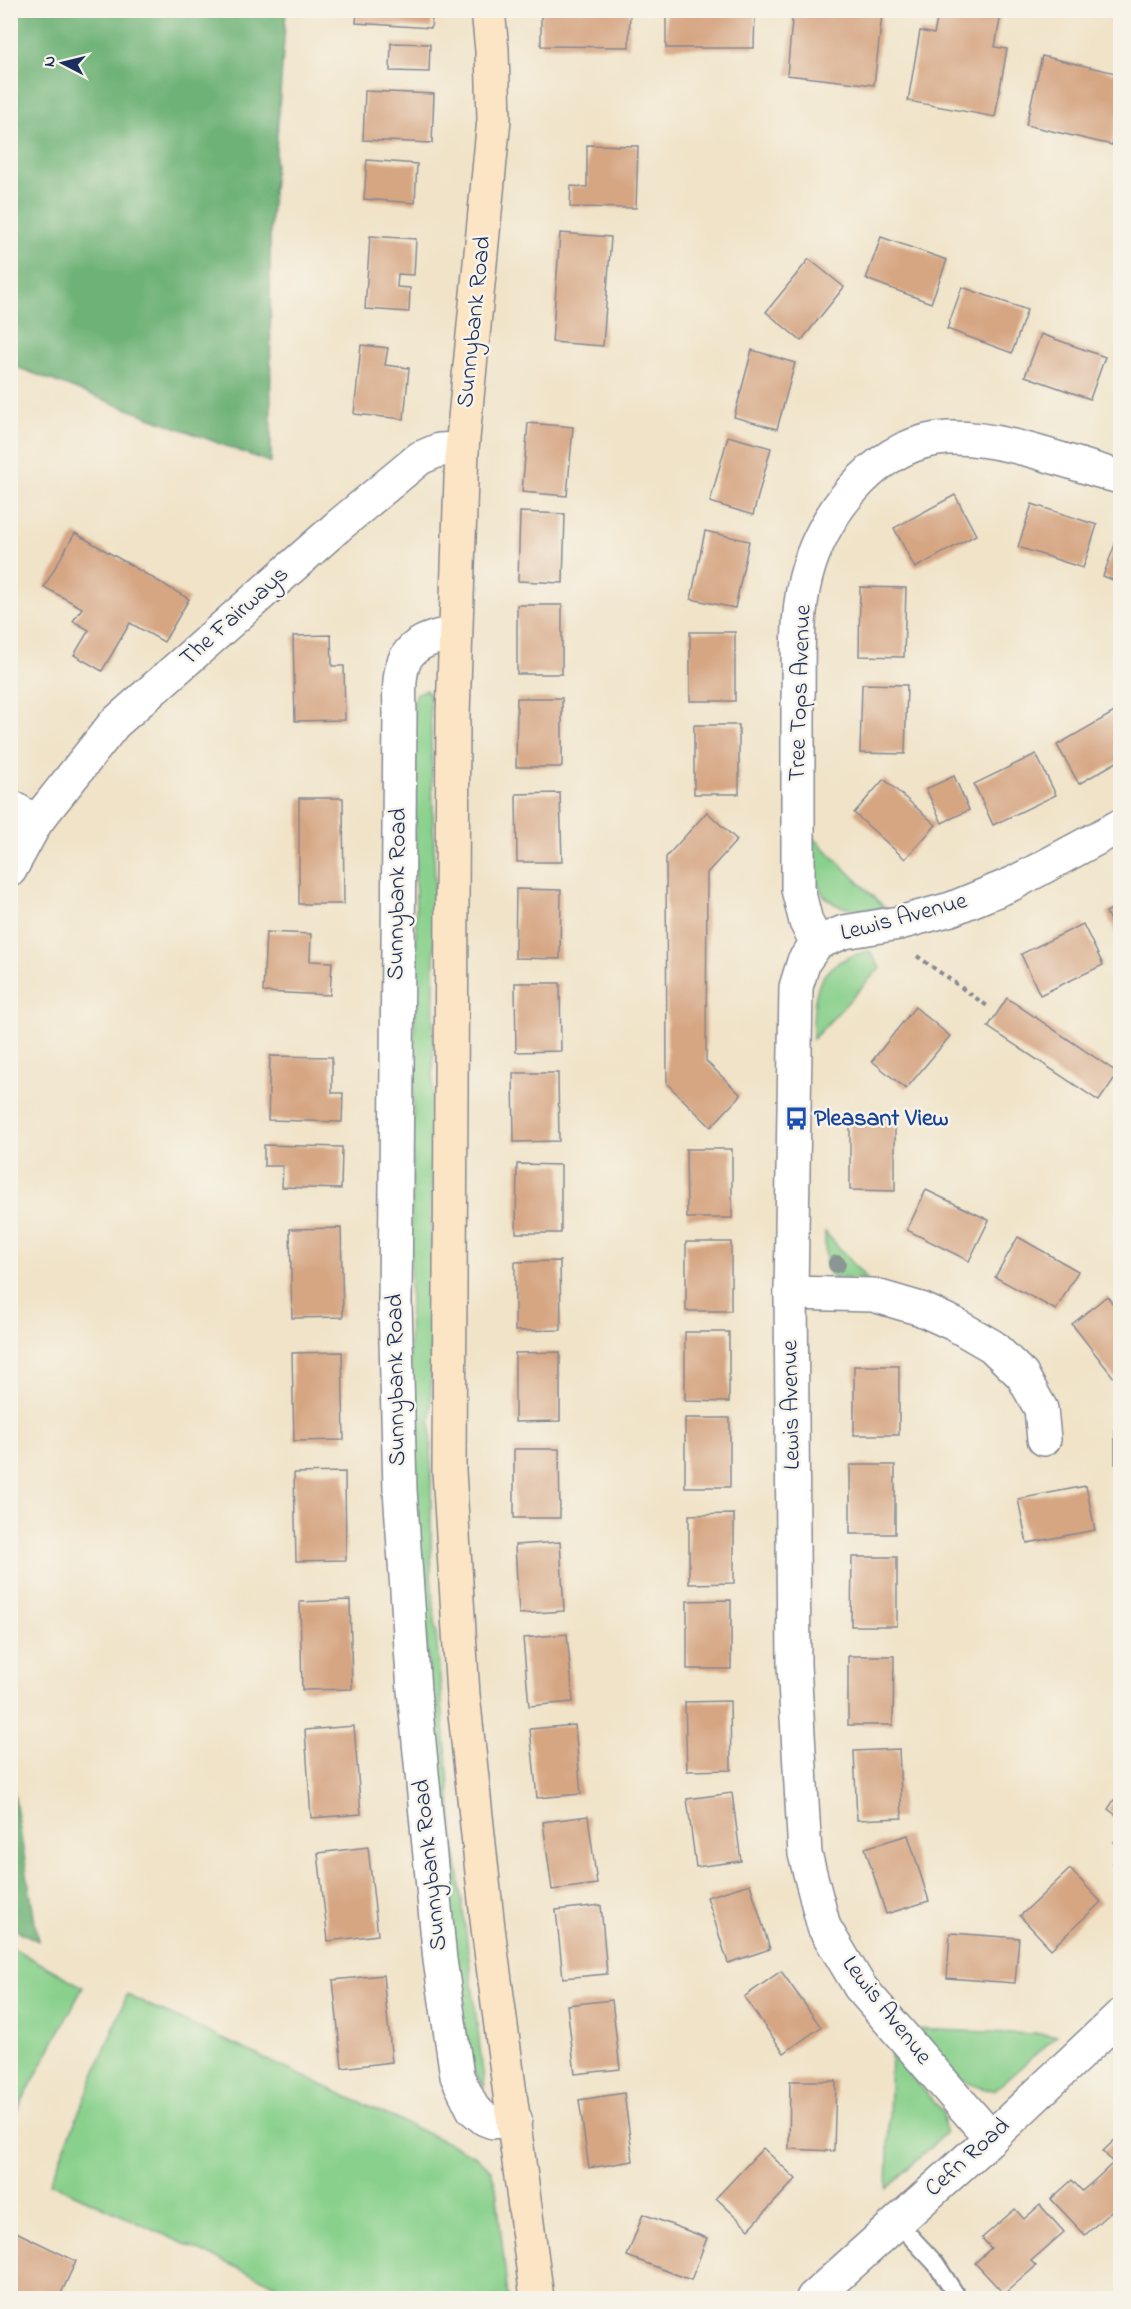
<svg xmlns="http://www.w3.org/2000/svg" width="1131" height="2309" font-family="'Indie Flower',sans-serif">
	<rect width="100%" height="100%" fill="#f7f3e8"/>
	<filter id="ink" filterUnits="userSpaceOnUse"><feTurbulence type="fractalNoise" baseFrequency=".0167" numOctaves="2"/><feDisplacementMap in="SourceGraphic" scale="12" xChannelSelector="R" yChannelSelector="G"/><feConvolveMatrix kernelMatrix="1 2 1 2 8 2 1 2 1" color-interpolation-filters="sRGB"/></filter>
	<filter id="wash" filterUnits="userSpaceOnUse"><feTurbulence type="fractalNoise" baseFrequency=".008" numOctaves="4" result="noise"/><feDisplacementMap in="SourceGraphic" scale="24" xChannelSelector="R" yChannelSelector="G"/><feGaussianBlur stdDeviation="1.35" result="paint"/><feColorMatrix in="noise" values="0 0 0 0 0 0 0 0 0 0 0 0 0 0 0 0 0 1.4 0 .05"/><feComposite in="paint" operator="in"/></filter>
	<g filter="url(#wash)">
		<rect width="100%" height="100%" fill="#f0e3c8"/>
		<g fill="#88d08b" stroke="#528074" stroke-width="1.5">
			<polygon points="426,690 430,696 435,892 431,1244 431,1574 452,1820 485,2089 472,2069 455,1986 408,1425 416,932 414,702 417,693"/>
			<path d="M 813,837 L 885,908 C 823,915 812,895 813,837 Z"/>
			<path d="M 870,951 L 880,968 L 813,1039 C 813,990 815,962 870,951 Z"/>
			<polygon points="825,1232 867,1279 833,1278 826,1269"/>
			<polygon points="11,1947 83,1987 11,2122"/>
			<polygon points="127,1995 476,2156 491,2170 496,2188 508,2298 304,2298 50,2183"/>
			<path d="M 913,2029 L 1057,2035 L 995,2090 C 957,2089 937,2055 913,2029 Z"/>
			<polygon points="891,2053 943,2112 945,2133 887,2189"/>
		</g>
		<g fill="#6eb277" stroke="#44706a" stroke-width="1.5">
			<polygon points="10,11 286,11 270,233 271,463 11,365"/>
			<polygon points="10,1768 13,1787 38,1941 11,1927"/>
		</g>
		<g id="blocks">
			<g fill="#d6a683">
				<polygon points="357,10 433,10 431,28 356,23"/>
				<polygon points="541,10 630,10 629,47 541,46"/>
				<polygon points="666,10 755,10 754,48 666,48"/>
				<polygon points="793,10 846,10 882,15 874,85 787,75"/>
				<polygon points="939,10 981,10 1001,14 995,47 1007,49 995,117 908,101 920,31 934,34"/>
				<polygon points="391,43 430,44 429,72 390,71"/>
				<polygon points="1042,56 1120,74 1120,108 1112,145 1026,125"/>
				<polygon points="365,91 434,94 432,143 363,140"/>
				<polygon points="587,145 638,146 636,208 570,207 571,186 587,187"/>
				<polygon points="367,160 417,164 415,203 364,199"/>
				<polygon points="560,233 611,237 603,346 552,342"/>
				<polygon points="370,236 416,239 414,275 398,274 397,287 410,288 409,312 365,309"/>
				<polygon points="881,237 947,260 931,303 866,279"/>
				<polygon points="809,259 844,287 801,341 766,312"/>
				<polygon points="962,287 1027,310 1012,353 947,329"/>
				<polygon points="1041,334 1105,357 1090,399 1025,376"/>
				<polygon points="361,345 388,348 385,365 409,368 404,419 354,414"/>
				<polygon points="752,350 795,363 777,429 734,417"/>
				<polygon points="528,423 573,427 567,496 522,492"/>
				<polygon points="728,436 771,448 753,515 710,502"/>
				<polygon points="955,495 976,535 915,568 894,528"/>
				<polygon points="1032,504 1097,525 1083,568 1018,547"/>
				<polygon points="520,512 565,514 563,583 518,581"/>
				<polygon points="705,531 749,541 735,608 691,599"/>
				<polygon points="1120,531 1120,583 1103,576"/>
				<polygon points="75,533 189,599 164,642 130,623 102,671 74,655 89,630 73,621 82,608 44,587"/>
				<polygon points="860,587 906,588 904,657 859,656"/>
				<rect x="517" y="605" width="45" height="69"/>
				<rect x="690" y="632" width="45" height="69"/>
				<polygon points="331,635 332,666 344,666 345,720 295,721 293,636"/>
				<polygon points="862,684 907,685 905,754 860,753"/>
				<polygon points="517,698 562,698 562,767 516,767"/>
				<polygon points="1116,711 1120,718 1120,760 1079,784 1057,745"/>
				<rect x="694" y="725" width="45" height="69"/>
				<polygon points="1036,754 1056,795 993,825 974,784"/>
				<polygon points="954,776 969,810 942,823 926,789"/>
				<polygon points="884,779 936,825 905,859 854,813"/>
				<polygon points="560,793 562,862 517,862 516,794"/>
				<polygon points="299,798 343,798 344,904 299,904"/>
				<polygon points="707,812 737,840 707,873 706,1061 741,1095 711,1127 667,1084 666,857"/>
				<polygon points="516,889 561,890 560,959 515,958"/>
				<polygon points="1120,905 1120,943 1106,912"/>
				<polygon points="1083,924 1103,965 1040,995 1021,954"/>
				<polygon points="266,932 311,934 310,961 332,962 330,995 263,992"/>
				<polygon points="515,983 560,983 561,1051 516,1052"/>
				<polygon points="1007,998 1118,1073 1099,1101 988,1027"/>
				<polygon points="915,1007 950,1036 906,1089 872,1061"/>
				<polygon points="270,1056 332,1057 332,1093 343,1093 342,1122 268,1120"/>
				<polygon points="513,1073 558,1073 559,1141 514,1142"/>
				<polygon points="850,1121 895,1121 895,1191 850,1190"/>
				<polygon points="264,1145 342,1147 341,1189 282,1187 283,1166 264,1166"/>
				<polygon points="686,1149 732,1149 732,1218 687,1218"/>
				<polygon points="517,1164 561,1165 561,1233 516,1233"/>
				<polygon points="926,1190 989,1220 969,1261 907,1230"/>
				<polygon points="341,1228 343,1317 292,1318 290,1229"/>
				<polygon points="1018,1237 1078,1271 1056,1310 995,1277"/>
				<rect x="686" y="1242" width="45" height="69"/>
				<polygon points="560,1261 561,1330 515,1331 515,1262"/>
				<polygon points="1107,1296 1120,1313 1120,1373 1114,1378 1072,1324"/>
				<polygon points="685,1332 729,1332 729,1402 685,1401"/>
				<polygon points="342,1352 344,1440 294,1441 292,1353"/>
				<polygon points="560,1352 560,1421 515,1422 515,1353"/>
				<rect x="854" y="1366" width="45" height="69"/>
				<rect x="1115" y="1395" width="5" height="69"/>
				<rect x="685" y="1418" width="45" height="69"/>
				<polygon points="514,1449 559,1449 560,1518 514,1518"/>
				<rect x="850" y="1465" width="45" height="69"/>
				<polygon points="345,1472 346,1560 296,1561 294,1473"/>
				<polygon points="1086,1486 1095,1530 1027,1543 1018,1499"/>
				<polygon points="734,1514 734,1583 689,1584 689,1515"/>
				<polygon points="560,1542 564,1611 519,1614 515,1545"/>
				<polygon points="852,1557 897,1557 897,1626 851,1626"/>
				<polygon points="350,1600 352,1689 302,1690 300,1602"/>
				<polygon points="731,1600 731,1669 687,1669 687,1601"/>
				<polygon points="567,1634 573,1702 529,1706 523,1638"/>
				<polygon points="848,1656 894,1656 893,1725 848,1725"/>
				<polygon points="730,1701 731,1770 687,1771 685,1702"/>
				<polygon points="575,1725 581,1794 537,1798 530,1729"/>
				<polygon points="354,1726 361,1814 311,1818 305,1730"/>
				<polygon points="899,1749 902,1818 857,1820 854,1751"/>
				<polygon points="1120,1791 1120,1818 1108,1809"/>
				<polygon points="732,1793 741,1861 696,1867 687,1799"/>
				<polygon points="588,1816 597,1884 552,1890 543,1822"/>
				<polygon points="1120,1833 1120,1847 1114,1842"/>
				<polygon points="908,1835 929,1901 886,1914 865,1848"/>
				<polygon points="368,1847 378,1935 328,1941 318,1853"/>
				<polygon points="1120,1853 1120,1868 1113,1863"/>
				<polygon points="1070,1869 1101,1902 1051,1949 1020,1916"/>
				<polygon points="750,1884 770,1949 728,1963 707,1897"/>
				<polygon points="601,1905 607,1974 563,1978 556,1910"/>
				<polygon points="950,1933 1019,1938 1015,1983 947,1978"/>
				<polygon points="781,1971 821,2027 784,2053 744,1997"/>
				<polygon points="383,1975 392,2062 342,2068 333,1980"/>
				<polygon points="612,2000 620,2069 575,2074 567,2005"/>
				<polygon points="790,2081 836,2081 834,2151 789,2149"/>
				<polygon points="624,2093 633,2161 589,2168 579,2100"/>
				<polygon points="1120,2135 1120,2203 1085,2235 1051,2199 1072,2180 1082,2191 1097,2178 1113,2163 1103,2151"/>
				<polygon points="763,2148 796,2179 749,2229 716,2198"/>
				<polygon points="1040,2205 1064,2232 1031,2261 1036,2266 1004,2294 975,2263 991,2248 982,2238 1015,2209 1024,2219"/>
				<polygon points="643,2214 707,2238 691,2280 627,2256"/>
				<polygon points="10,2229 76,2261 59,2298 26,2298 17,2294 15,2298 10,2298"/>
			</g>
		</g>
	</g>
	<g filter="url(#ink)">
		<use href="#blocks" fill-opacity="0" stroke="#868993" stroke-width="1.5"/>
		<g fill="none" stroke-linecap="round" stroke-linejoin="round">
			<defs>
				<polyline id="lane" points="897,2222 936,2264 958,2298"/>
				<g id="street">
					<path d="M 455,633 C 400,642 398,663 400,713 L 395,1303 L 400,1490 L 414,1690 L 440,1960 L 457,2076 L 473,2109 L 485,2119 L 493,2122 L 515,2119"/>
					<polyline points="10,806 36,822"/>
					<polyline points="10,870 36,822 114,724 337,527 420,458 439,450 462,449"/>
					<path d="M 817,943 L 806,922 L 798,889 C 798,826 798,764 798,702 C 799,657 795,609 809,566 C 827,507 881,441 948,438 C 1001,436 1069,463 1120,477"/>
					<polyline points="791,1293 873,1295 921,1309 954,1324 992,1346 1022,1375 1041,1409 1044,1439"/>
					<polyline points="991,2138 860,1987 824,1927 805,1854 794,1665 791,1293 796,987 804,961 817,943 844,932 899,923 951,909 1012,884 1120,826"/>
					<polyline points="813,2298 991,2138 1120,2016"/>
				</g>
				<polyline id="secondary" points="488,10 492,50 494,119 462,449 453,715 449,1471 463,1695 488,1928 537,2298"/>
			</defs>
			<use href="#lane" stroke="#868993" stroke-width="20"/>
			<use href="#street" stroke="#868993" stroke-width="36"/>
			<use href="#secondary" stroke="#868993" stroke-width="36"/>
			<polyline stroke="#868993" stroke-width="4" stroke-dasharray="4.5 4.5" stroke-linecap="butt" points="917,956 990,1008"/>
			<use href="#lane" stroke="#fff" stroke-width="16"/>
			<use href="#street" stroke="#fff" stroke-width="33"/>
			<use href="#secondary" stroke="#fce5c4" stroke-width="33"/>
		</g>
		<circle fill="#8a9694" cx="837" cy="1264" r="9"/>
	</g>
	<defs>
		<symbol id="bus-bare" viewBox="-9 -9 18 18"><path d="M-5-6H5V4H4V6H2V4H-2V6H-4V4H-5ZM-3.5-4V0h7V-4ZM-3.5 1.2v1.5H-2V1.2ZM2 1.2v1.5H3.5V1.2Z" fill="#1a4fb4" stroke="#f7f3e8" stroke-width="2.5" paint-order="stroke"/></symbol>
	</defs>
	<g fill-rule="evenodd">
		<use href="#bus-bare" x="780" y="1102" width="33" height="33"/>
	</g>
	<g text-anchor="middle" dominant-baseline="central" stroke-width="5" stroke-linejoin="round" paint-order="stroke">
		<g font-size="24" fill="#1b2f5e" stroke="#f7f3e8">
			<text transform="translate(475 322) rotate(-84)">Sunnybank Road</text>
			<text transform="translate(235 617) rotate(-42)">The Fairways</text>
			<text transform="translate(801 693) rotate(-88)">Tree Tops Avenue</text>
			<text transform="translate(398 894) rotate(-89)">Sunnybank Road</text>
			<text transform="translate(904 918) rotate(-15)">Lewis Avenue</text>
			<text transform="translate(397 1380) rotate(-91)">Sunnybank Road</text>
			<text transform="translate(792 1405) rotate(-91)">Lewis Avenue</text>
			<text transform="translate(431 1865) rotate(-96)">Sunnybank Road</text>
			<text transform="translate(886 2011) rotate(52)">Lewis Avenue</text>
			<text transform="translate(968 2158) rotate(-42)">Cefn Road</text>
		</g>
		<g font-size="24" font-weight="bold" fill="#164399" stroke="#f7f3e8" text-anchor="start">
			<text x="814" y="1119">Pleasant View</text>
		</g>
	</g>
	<rect width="1131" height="2309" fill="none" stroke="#f7f3e8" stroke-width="36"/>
	<g transform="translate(63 63) rotate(277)" stroke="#f7f3e8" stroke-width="4.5" paint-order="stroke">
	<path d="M0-4.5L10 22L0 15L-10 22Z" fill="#1b2f5e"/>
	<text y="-9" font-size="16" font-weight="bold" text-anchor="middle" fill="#1b2f5e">N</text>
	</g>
</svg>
